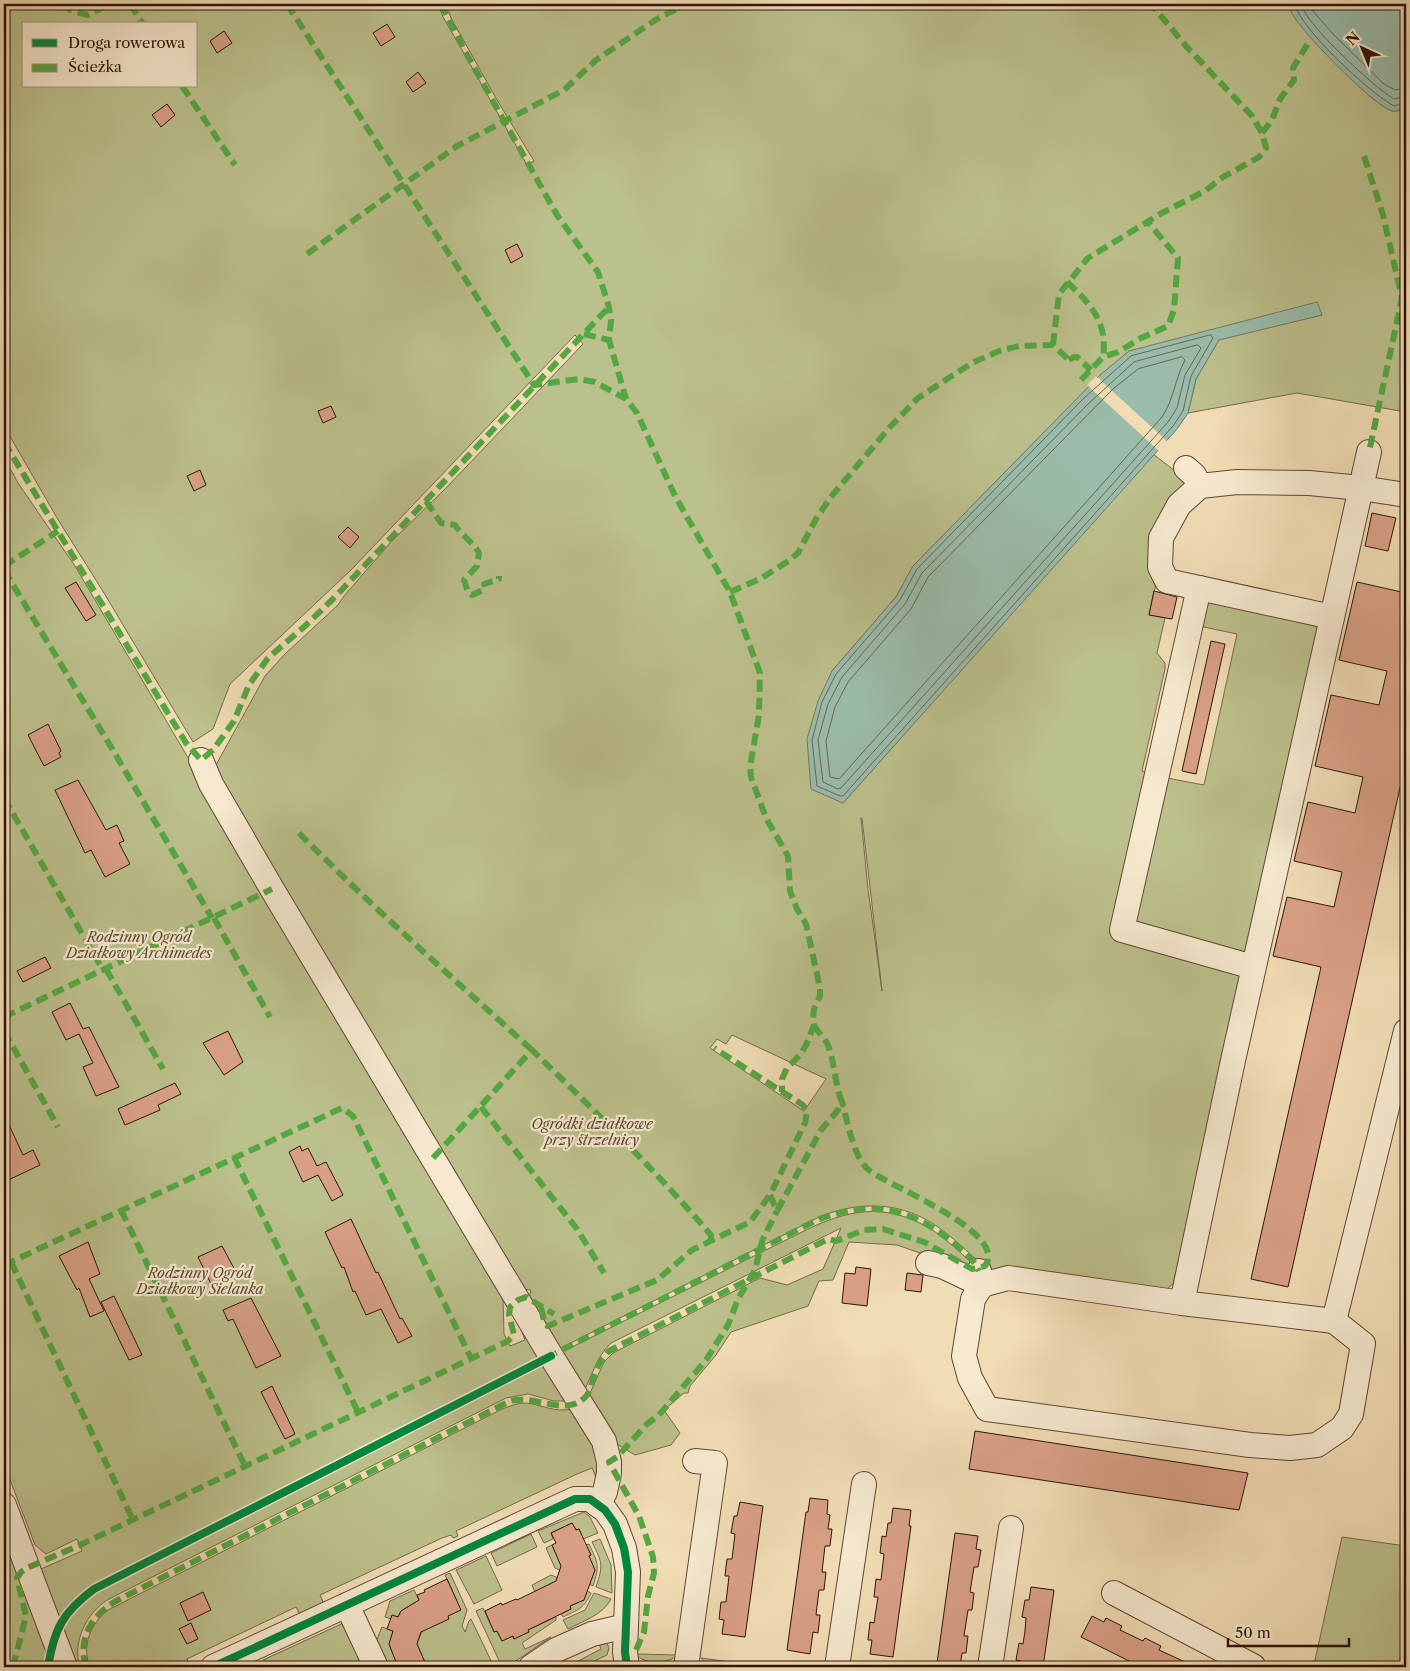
<svg xmlns="http://www.w3.org/2000/svg" width="1410" height="1671" font-family="'Libre Caslon Text',serif">
	<rect width="100%" height="100%" fill="#f1ddb5"/>
	<filter id="stains"><feTurbulence type="fractalNoise" baseFrequency=".004" numOctaves="4"/><feColorMatrix values="0 0 0 0 .2 0 0 0 0 .09 0 0 0 0 .02 0 0 0 .5 -.17"/></filter>
	<radialGradient id="worn" r=".72"><stop offset=".6" stop-color="#630" stop-opacity="0"/><stop offset="1" stop-color="#630" stop-opacity=".3"/></radialGradient>
	<g fill="#bcc08c" stroke="#766a4a" fill-rule="evenodd">
		<path d="M 4,4 L 438,4 L 443,17 L 465,55 L 527,165 L 534,161 L 497,100 L 451,18 L 446,4 L 1290,4 L 1320,48 L 1373,99 L 1392,111 L 1398,111 L 1406,106 L 1406,412 L 1297,393 L 1188,413 L 1196,379 L 1219,339 L 1322,315 L 1129,351 L 1080,396 L 913,566 L 896,597 L 832,671 L 843,803 L 1153,454 L 1193,485 L 1154,591 L 1149,614 L 1165,618 L 1157,653 L 1165,663 L 1165,669 L 1142,771 L 1150,774 L 1114,931 L 1244,970 L 1221,1093 L 1173,1284 L 1163,1292 L 975,1272 L 897,1245 L 849,1242 L 833,1280 L 819,1281 L 808,1306 L 731,1332 L 716,1355 L 690,1386 L 688,1393 L 684,1393 L 664,1410 L 680,1433 L 671,1445 L 635,1455 L 615,1443 L 586,1402 L 604,1362 L 613,1353 L 760,1278 L 787,1285 L 823,1269 L 841,1228 L 611,1343 C 596,1357 592,1377 582,1395 L 558,1354 L 810,1228 C 855,1207 891,1204 934,1231 C 948,1240 960,1253 972,1263 L 976,1259 C 962,1247 948,1233 932,1223 C 896,1201 859,1202 821,1216 L 555,1351 L 527,1306 L 531,1290 L 520,1289 L 211,774 L 265,676 L 285,654 L 338,605 L 344,596 L 390,543 L 447,487 L 583,344 L 575,335 L 351,570 L 230,684 L 213,729 L 193,742 L 104,593 L 57,518 L 4,426 ZM 24,24 L 196,24 L 196,86 L 24,86 ZM 861,818 L 862,818 L 882,991 L 868,889 ZM 732,1035 L 826,1079 L 804,1111 L 710,1048 L 717,1039 L 726,1044 Z"/>
		<polygon points="4,457 18,483 75,566 506,1297 503,1300 504,1334 510,1346 525,1340 515,1314 540,1358 97,1584 78,1598 57,1623 41,1569 82,1551 77,1539 46,1554 35,1545 4,1464"/>
		<polygon points="1205,601 1319,625 1251,948 1244,952 1136,927 1134,920 1167,778 1204,785 1237,634 1199,626"/>
		<path d="M 544,1363 L 571,1401 L 554,1401 L 528,1394 L 506,1398 L 107,1600 C 86,1614 72,1642 80,1667 L 71,1667 L 61,1628 L 79,1606 L 92,1594 Z"/>
		<path d="M 525,1403 C 541,1404 554,1413 572,1409 L 598,1444 L 597,1479 L 592,1468 L 577,1474 L 456,1531 L 458,1536 L 453,1538 L 451,1535 L 442,1538 L 320,1595 L 325,1606 L 301,1617 L 296,1607 L 187,1659 L 190,1667 L 185,1667 L 183,1662 L 172,1667 L 90,1667 C 81,1646 91,1623 108,1610 L 502,1409 L 516,1404 Z"/>
		<polygon points="584,1512 590,1517 598,1533 583,1539 579,1529 576,1530 572,1523 551,1533 553,1539 544,1543 538,1531"/>
		<polygon points="4,1527 49,1644 45,1667 4,1667"/>
		<polygon points="531,1534 537,1547 497,1566 491,1553"/>
		<polygon points="1342,1537 1406,1546 1406,1667 1319,1667 1314,1665"/>
		<path d="M 600,1539 L 611,1565 L 612,1593 L 596,1587 C 603,1565 603,1564 592,1542 Z"/>
		<path d="M 589,1544 C 598,1563 600,1565 593,1586 L 587,1583 L 588,1556 L 591,1555 L 586,1545 Z"/>
		<polygon points="552,1545 555,1552 559,1550 564,1572 555,1568 546,1548"/>
		<polygon points="486,1556 502,1590 474,1604 456,1570"/>
		<polygon points="450,1573 467,1610 462,1626 465,1632 469,1621 471,1619 494,1667 427,1667 417,1644 423,1628 448,1616 456,1599 445,1575"/>
		<polygon points="551,1575 561,1579 535,1592 532,1585"/>
		<polygon points="414,1590 419,1600 401,1611 398,1617 391,1619 385,1617 390,1601"/>
		<path d="M 587,1591 L 591,1593 C 584,1609 577,1610 563,1617 L 561,1614 L 571,1609 L 570,1606 L 584,1600 Z"/>
		<path d="M 594,1593 L 611,1599 C 603,1615 583,1621 568,1629 L 563,1620 L 585,1610 Z"/>
		<polygon points="483,1608 494,1632 497,1631 502,1641 512,1636 514,1639 528,1630 556,1617 556,1620 522,1643 525,1649 551,1637 507,1667 502,1667 476,1611"/>
		<polygon points="350,1620 354,1630 347,1633 361,1662 359,1667 279,1667 278,1665 266,1667 263,1660"/>
		<polygon points="382,1627 393,1631 389,1644 398,1667 382,1667 373,1649"/>
		<polygon points="605,1638 609,1648 607,1655 582,1667 567,1667 601,1649 597,1639"/>
		<path d="M 636,1654 L 678,1655 C 668,1664 643,1665 636,1654 Z"/>
		<path d="M 701,1658 L 768,1667 C 753,1667 709,1671 701,1658 Z"/>
	</g>
	<g fill="#9bbcab" stroke="#70796a">
		<path d="M 1290,4 L 1406,4 L 1406,106 C 1402,108 1397,112 1392,111 C 1374,106 1306,36 1295,18 C 1291,13 1290,9 1290,4 Z"/>
		<polygon points="1317,302 1322,315 1219,340 1196,379 1188,413 1177,429 843,803 811,789 807,739 818,701 832,671 896,597 913,566 1100,375 1129,351"/>
	</g>
	<polygon fill="#f1ddb5" points="1096,376 1168,442 1159,451 1087,385"/>
	<g fill="none" stroke-linecap="round" stroke-linejoin="round">
		<g stroke="#65685a" stroke-width="1">
			<path d="M 1295,4 C 1299,28 1371,94 1394,106 L 1406,102"/>
			<path d="M 1301,4 C 1305,24 1375,88 1394,99 L 1406,96"/>
			<polyline points="1309,4 1311,9 1334,35 1384,84 1395,90 1406,88"/>
			<polygon points="1211,335 1213,338 1191,376 1183,411 1173,426 843,796 840,796 817,786 812,740 822,702 836,674 900,600 917,569 1083,399 1131,356"/>
			<polygon points="1198,345 1201,348 1185,375 1177,408 1168,422 841,788 838,789 823,782 818,740 828,704 842,677 905,604 922,573 1088,404 1134,362"/>
			<path d="M 1182,357 L 1185,360 C 1175,379 1174,399 1162,417 L 839,779 L 830,777 L 826,741 L 835,707 L 848,682 L 911,609 L 928,577 L 1113,389 L 1138,369 Z"/>
		</g>
	</g>
	<g fill="#d9a086" stroke="#2f1409">
		<polygon points="387,24 395,37 381,46 373,33"/>
		<polygon points="224,31 232,43 217,53 210,41"/>
		<polygon points="418,72 426,83 413,92 406,82"/>
		<polygon points="167,104 175,115 161,127 152,115"/>
		<polygon points="517,244 523,256 511,263 505,250"/>
		<polygon points="331,406 336,417 323,423 318,411"/>
		<polygon points="200,470 206,485 194,491 187,476"/>
		<polygon points="1372,513 1396,518 1388,551 1365,546"/>
		<polygon points="348,527 359,537 350,548 338,537"/>
		<polygon points="76,582 96,615 86,621 65,588"/>
		<polygon points="1357,582 1406,593 1406,761 1288,1287 1251,1279 1321,967 1273,956 1287,897 1334,907 1342,872 1294,861 1308,802 1355,813 1363,777 1315,766 1331,695 1379,705 1387,671 1339,660"/>
		<polygon points="1154,591 1177,597 1172,619 1149,615"/>
		<polygon points="1211,641 1225,644 1196,774 1182,771"/>
		<polygon points="48,724 61,751 59,753 61,757 44,766 28,735"/>
		<polygon points="78,780 106,830 117,825 124,841 119,843 130,864 105,877 91,850 85,853 55,790"/>
		<polygon points="45,957 51,968 23,982 17,971"/>
		<polygon points="70,1003 83,1029 89,1027 119,1087 96,1096 83,1067 93,1063 79,1034 66,1040 52,1012"/>
		<polygon points="228,1031 243,1062 224,1075 203,1043"/>
		<polygon points="175,1083 181,1094 158,1105 160,1110 125,1125 118,1109"/>
		<polygon points="4,1114 23,1155 33,1150 40,1165 4,1182"/>
		<polygon points="300,1146 302,1151 308,1148 317,1166 326,1162 343,1195 332,1201 318,1175 303,1182 289,1152"/>
		<polygon points="351,1219 376,1273 378,1272 400,1319 402,1318 412,1336 398,1343 381,1309 366,1315 355,1291 353,1292 344,1267 342,1268 325,1232"/>
		<polygon points="88,1242 100,1274 89,1279 104,1311 90,1317 79,1288 77,1290 59,1256"/>
		<polygon points="222,1246 236,1272 212,1286 198,1257"/>
		<polygon points="856,1267 871,1269 867,1306 842,1303 845,1273 855,1274"/>
		<polygon points="907,1273 923,1275 921,1292 905,1290"/>
		<polygon points="114,1296 142,1355 129,1360 101,1302"/>
		<polygon points="251,1298 281,1356 256,1368 233,1319 228,1321 223,1310"/>
		<polygon points="272,1386 295,1434 285,1439 261,1392"/>
		<polygon points="975,1431 1248,1473 1239,1510 969,1469"/>
		<polygon points="810,1498 828,1500 827,1514 830,1515 828,1529 832,1529 830,1546 825,1546 822,1572 826,1572 824,1590 819,1590 816,1615 820,1615 818,1633 813,1632 810,1654 787,1650 806,1512 808,1512"/>
		<polygon points="740,1502 763,1506 745,1637 722,1634 724,1620 719,1619 721,1602 726,1602 729,1576 725,1576 726,1567 727,1559 732,1559 735,1534 731,1533 734,1516 737,1516"/>
		<polygon points="893,1508 911,1510 909,1526 911,1526 893,1657 870,1654 872,1640 868,1640 870,1622 874,1623 878,1597 874,1597 876,1579 881,1580 884,1554 880,1553 882,1536 886,1537 888,1523 891,1523"/>
		<polygon points="572,1523 576,1530 579,1529 591,1555 589,1556 595,1570 584,1600 570,1606 571,1609 528,1630 529,1632 514,1639 513,1636 502,1641 497,1631 494,1632 485,1611 501,1603 502,1605 516,1599 517,1600 556,1581 561,1566 552,1545 556,1543 551,1533"/>
		<polygon points="955,1533 978,1536 976,1549 981,1550 978,1567 974,1567 970,1592 974,1593 972,1610 968,1610 964,1636 968,1636 966,1653 962,1653 960,1667 937,1663"/>
		<polygon points="447,1579 461,1610 448,1616 449,1619 421,1632 417,1644 427,1667 398,1667 389,1644 393,1631 387,1629 392,1615 398,1617 401,1611 419,1600 417,1595 425,1592 424,1590"/>
		<polygon points="1031,1587 1054,1590 1043,1667 1020,1667 1021,1661 1016,1660 1019,1643 1023,1644 1025,1631 1026,1618 1022,1617 1025,1600 1029,1600"/>
		<polygon points="203,1592 211,1610 188,1621 180,1603"/>
		<polygon points="1092,1616 1104,1622 1106,1618 1122,1626 1120,1630 1143,1641 1145,1638 1161,1646 1159,1650 1196,1667 1142,1667 1129,1661 1081,1637"/>
		<polygon points="191,1623 198,1639 187,1644 179,1629"/>
	</g>
	<g fill="none" stroke-linecap="round" stroke-linejoin="round">
		<defs>
			<g id="minor">
				<polyline points="1186,468 1194,475 1200,486"/>
				<polyline points="1199,588 1122,930 1253,967"/>
				<polyline points="1332,617 1167,581 1160,567 1161,538 1179,505 1200,486 1237,482 1309,483 1361,488 1406,495"/>
				<polyline points="201,760 211,784 272,889 551,1356 604,1441 609,1462 609,1473 605,1492 598,1505"/>
				<polyline points="928,1263 942,1266 982,1285 973,1299 964,1356 970,1378 987,1409 1250,1445 1290,1448 1317,1445 1342,1428 1351,1414 1363,1344 1334,1321"/>
				<polyline points="979,1271 982,1285 1008,1278 1182,1303 1334,1321 1406,1031"/>
				<polyline points="1182,1303 1232,1065 1369,452"/>
				<polyline points="4,1505 65,1667"/>
				<polyline points="1114,1593 1253,1666 1253,1667"/>
				<polyline points="347,1605 376,1667"/>
				<polyline points="213,1667 575,1499 590,1499 605,1510 615,1524 624,1548 628,1572 625,1652 627,1667"/>
				<polyline points="531,1667 556,1650 592,1634 626,1626"/>
				<polyline points="686,1667 715,1463 695,1461"/>
				<polyline points="837,1667 864,1484"/>
				<polyline points="990,1667 1011,1528"/>
			</g>
		</defs>
		<use href="#minor" stroke="#604634" stroke-width="26"/>
		<use href="#minor" stroke="#f6e9cf" stroke-width="24"/>
		<g stroke="#54a841" stroke-width="6" stroke-dasharray="12 6" stroke-linecap="butt">
			<polyline points="62,4 72,11 88,15 110,4"/>
			<polyline points="130,4 143,24"/>
			<polyline points="287,4 532,382 534,385 579,379 595,382 626,399 637,413 675,496 730,592 760,673 759,715 750,767 751,777 766,818 788,856 790,891 797,909 806,924 820,988 820,996 814,1009 813,1019 814,1025 807,1043 801,1054 787,1068 782,1079 782,1092"/>
			<polyline points="441,4 466,53 557,215 598,272 609,307 611,321 609,340 626,399"/>
			<polyline points="182,86 235,165"/>
			<polyline points="1262,133 1272,120 1280,99 1294,80 1293,68 1310,40"/>
			<polyline points="1364,156 1383,215 1402,298 1369,452"/>
			<polyline points="307,254 457,146 564,90 596,60 657,19 686,4"/>
			<path d="M 1067,282 C 1091,304 1108,323 1103,357"/>
			<polyline points="584,334 609,340"/>
			<polyline points="1053,345 1059,294 1088,258 1162,213 1205,191 1223,177 1259,157 1266,148 1262,133 1252,116 1186,46 1151,4"/>
			<polyline points="1069,360 1074,357 1077,357 1091,370"/>
			<polyline points="1081,380 1103,357 1118,352 1141,338 1168,326 1174,310 1178,258 1148,222"/>
			<polyline points="4,442 186,743 201,760 213,750 234,721 249,685 268,658 305,626 333,599 609,307"/>
			<path d="M 426,501 L 441,523 L 455,525 C 462,536 473,542 479,553 L 477,566 L 464,580 L 468,592 L 472,595 L 485,589 L 484,584 L 499,579 L 499,576"/>
			<polyline points="4,566 58,531"/>
			<polyline points="4,570 111,747 212,918"/>
			<polyline points="730,592 760,579 790,560 798,553 816,519 830,498 890,427 918,398 972,363 999,351 1019,346 1053,345 1071,362"/>
			<polyline points="4,798 103,970"/>
			<path d="M 299,833 C 374,909 454,979 532,1050"/>
			<polyline points="214,918 270,1017"/>
			<polyline points="106,969 163,1069"/>
			<polyline points="4,1017 272,889"/>
			<polyline points="4,1031 58,1127"/>
			<polyline points="481,1107 577,1229 604,1273"/>
			<polyline points="234,1157 358,1412"/>
			<path d="M 433,1158 L 532,1050 C 594,1110 655,1170 711,1235 L 711,1240"/>
			<path d="M 770,1195 L 777,1211 L 821,1130 L 838,1110 L 842,1102 C 835,1085 835,1066 829,1048 C 827,1040 818,1033 814,1025"/>
			<polyline points="121,1210 245,1466"/>
			<polyline points="11,1262 133,1520"/>
			<polyline points="4,1265 342,1108 353,1116 471,1358"/>
			<polyline points="541,1308 545,1325 548,1326 657,1280 692,1250 750,1222 770,1195 805,1123 807,1112 803,1105 714,1048"/>
			<path d="M 546,1358 L 815,1221 C 866,1200 908,1206 951,1241 C 962,1250 973,1258 979,1271"/>
			<polyline points="636,1650 644,1632 648,1596 654,1573 653,1557 639,1516 609,1462 617,1457 647,1424 659,1415 706,1360 728,1325 738,1299 755,1270 762,1241 777,1211"/>
			<polyline points="13,1667 26,1616 17,1578 21,1572 27,1568 80,1545 508,1341 514,1335 509,1315 510,1307 518,1300 526,1297 554,1314"/>
			<path d="M 86,1667 C 77,1639 92,1615 116,1601 L 510,1401 C 537,1394 568,1419 587,1395 C 592,1388 592,1381 595,1373 C 598,1364 603,1358 609,1351 L 828,1239 L 836,1241 L 864,1230 L 883,1229 L 924,1242 L 972,1269 L 985,1266 C 1010,1233 889,1186 870,1171 C 853,1158 848,1122 842,1102"/>
			<polyline points="1315,1667 1316,1666"/>
		</g>
		<defs>
			<g id="cycleway">
				<path d="M 48,1667 C 54,1629 63,1612 94,1589 L 551,1356"/>
				<polyline points="213,1667 575,1499 590,1499 605,1510 615,1524 624,1548 628,1572 625,1652 627,1667"/>
			</g>
		</defs>
		<use href="#cycleway" stroke="#f6e9cf" stroke-width="11"/>
		<use href="#cycleway" stroke="#00873e" stroke-width="8"/>
	</g>
	<g text-anchor="middle" dominant-baseline="central" stroke-width="4.5" stroke-linejoin="round" paint-order="stroke">
		<g font-size="14" font-style="italic" fill="#594830" stroke="#f6e9cf">
			<text x="139" y="937">Rodzinny Ogród<tspan x="139" dy="16">Działkowy Archimedes</tspan></text>
			<text x="592" y="1124">Ogródki działkowe<tspan x="592" dy="16">przy strzelnicy</tspan></text>
			<text x="200" y="1273">Rodzinny Ogród<tspan x="200" dy="16">Działkowy Sielanka</tspan></text>
		</g>
	</g>
	<rect width="1410" height="1671" fill="none" stroke="#f1ddb5" stroke-width="20"/>
	<rect x="5" y="5" width="1400" height="1661" fill="none" stroke="#2f1409" stroke-width="2.5"/>
	<rect x="10" y="10" width="1390" height="1651" fill="none" stroke="#2f1409"/>
	<rect x="22" y="22" width="175" height="65" fill="#f6e9cf" stroke="#a69480"/>
	<rect x="32" y="39" width="25" height="8" fill="#00873e" stroke="#a69480"/>
	<text x="68" y="48" font-size="15" fill="#2f1409">Droga rowerowa</text>
	<rect x="32" y="64" width="25" height="8" fill="#54a841" stroke="#a69480"/>
	<text x="68" y="72" font-size="15" fill="#2f1409">Ścieżka</text>
	<g transform="translate(1362 48) rotate(316)" stroke="#f6e9cf" stroke-width="4" paint-order="stroke">
	<path d="M0-4L9 19L0 12L-9 19Z" fill="#2f1409"/>
	<text y="-8" font-size="14" font-weight="bold" text-anchor="middle" fill="#2f1409">N</text>
	</g>
	<path d="M1228 1638v8h121v-8" fill="none" stroke="#2f1409" stroke-width="2.5"/>
	<text x="1235" y="1638" font-size="15" fill="#2f1409" stroke="#f6e9cf" stroke-width="4" paint-order="stroke">50 m</text>
	<rect width="100%" height="100%" filter="url(#stains)"/>
	<rect width="100%" height="100%" fill="url(#worn)"/>
</svg>
